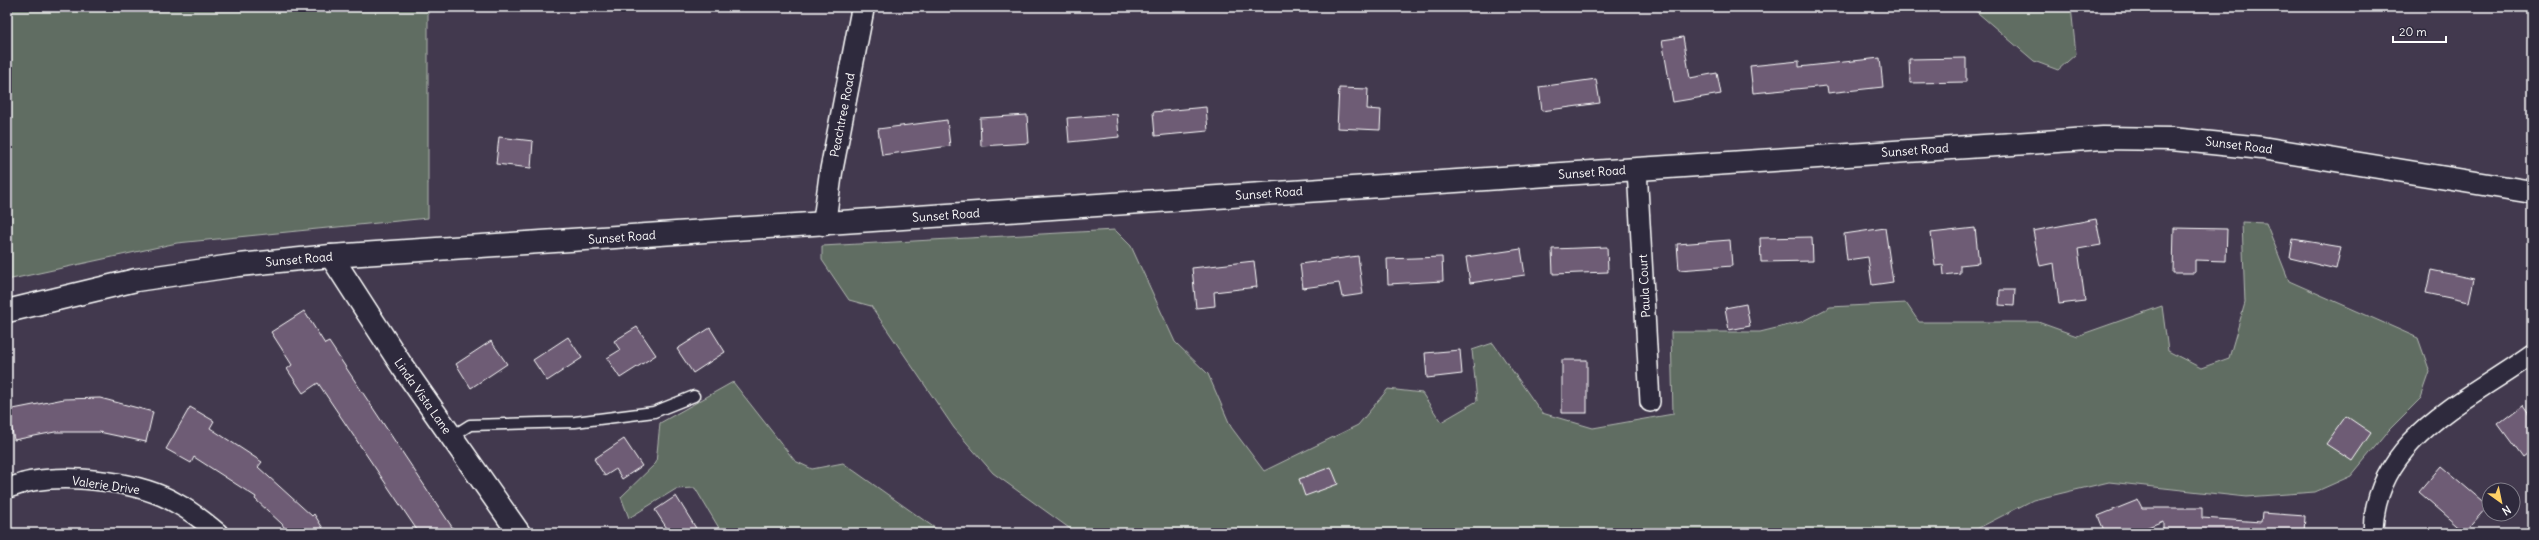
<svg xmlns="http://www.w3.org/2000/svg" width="2539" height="540" font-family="Delius,sans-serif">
	<rect width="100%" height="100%" fill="#42394e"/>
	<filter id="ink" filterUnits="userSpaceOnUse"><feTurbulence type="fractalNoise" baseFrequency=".025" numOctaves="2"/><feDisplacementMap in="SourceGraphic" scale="8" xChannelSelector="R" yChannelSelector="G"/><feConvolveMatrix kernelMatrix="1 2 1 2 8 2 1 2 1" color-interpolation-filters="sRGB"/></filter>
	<g filter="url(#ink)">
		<g fill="#616d62" stroke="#b0b6b0">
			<polygon points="7,7 428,7 428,218 177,243 7,280"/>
			<polygon points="1971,7 2071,7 2076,54 2058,70 2034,61"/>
			<polygon points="2242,222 2266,223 2289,281 2418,338 2430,372 2421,398 2389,430 2351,476 2315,492 2246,497 2109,482 2033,500 1969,533 1076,533 993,473 954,428 871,306 849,300 822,260 822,246 1115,230 1131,246 1175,342 1208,374 1231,427 1264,471 1358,425 1388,389 1422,393 1441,422 1477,401 1472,350 1493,343 1542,413 1593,428 1673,414 1671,332 1760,332 1801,322 1830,307 1906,303 1919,322 2038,322 2077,336 2162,306 2168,351 2201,368 2229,358 2245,303"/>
			<polygon points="733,382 795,461 812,469 843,463 942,533 722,533 695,488 676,489 629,518 621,497 656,463 660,423"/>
		</g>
		<g fill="#6e5b74" stroke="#fff">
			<polygon points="1683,37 1690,78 1717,73 1721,94 1673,102 1662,40"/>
			<polygon points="1880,58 1883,87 1828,93 1827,86 1753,93 1750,66 1799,61 1799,67"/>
			<polygon points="1966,58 1966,82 1910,83 1909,59"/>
			<polygon points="1596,79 1600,103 1542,111 1539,87"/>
			<polygon points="1339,88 1368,89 1367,109 1381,110 1380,130 1337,128"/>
			<polygon points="1206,107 1208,131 1155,136 1153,112"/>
			<polygon points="1117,114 1119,137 1069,142 1067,118"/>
			<polygon points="1027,115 1029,143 981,146 980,118"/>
			<polygon points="947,120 950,146 882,155 878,129"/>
			<polygon points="499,137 533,141 531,168 496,164"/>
			<polygon points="2096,219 2101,245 2078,249 2085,301 2059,304 2054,263 2040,266 2033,231"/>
			<polygon points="1885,228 1893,282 1872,285 1868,257 1847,260 1844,234"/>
			<polygon points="1975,228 1979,263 1960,265 1960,273 1944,275 1943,265 1935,266 1931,233"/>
			<polygon points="2174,228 2227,229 2226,261 2195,260 2195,273 2173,273"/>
			<polygon points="1812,237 1813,261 1761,262 1760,238"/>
			<polygon points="2293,239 2341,247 2336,269 2290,258"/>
			<polygon points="1730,240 1732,266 1679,270 1677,244"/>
			<polygon points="1607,247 1608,272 1553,274 1552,249"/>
			<polygon points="1521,249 1525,275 1470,283 1466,257"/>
			<polygon points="1358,256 1363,294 1342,297 1339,283 1303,288 1300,264"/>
			<polygon points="1442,257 1443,281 1388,284 1387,259"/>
			<polygon points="1254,261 1257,287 1214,292 1215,306 1196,308 1192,268"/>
			<polygon points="2431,270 2474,279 2469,302 2426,293"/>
			<polygon points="2000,290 2015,290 2014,306 1999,305"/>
			<polygon points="1746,304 1750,326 1729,330 1725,308"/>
			<polygon points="304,311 325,344 329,342 456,533 419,533 318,383 303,393 287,369 292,365 271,332"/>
			<polygon points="637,327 656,355 620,378 607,358 620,350 614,341"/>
			<polygon points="710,328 725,352 693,373 677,349"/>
			<polygon points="568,337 582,358 547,381 533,360"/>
			<polygon points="491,341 507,364 471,388 456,364"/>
			<polygon points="1460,350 1462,374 1427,378 1425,353"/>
			<rect x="1562" y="360" width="25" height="53"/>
			<polygon points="100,398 153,412 146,442 99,432 55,432 14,440 8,410 64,399"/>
			<polygon points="2523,405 2532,418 2532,451 2523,458 2498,424"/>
			<polygon points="190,407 214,421 210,428 262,462 258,467 312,516 314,514 326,533 288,533 282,524 255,499 256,497 194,457 191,463 166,449"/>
			<polygon points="2346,416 2371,433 2352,461 2326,444"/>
			<polygon points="624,439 642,466 622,479 616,469 605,476 594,459"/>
			<polygon points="2441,466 2488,506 2465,532 2419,492"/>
			<polygon points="1331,467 1338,484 1305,496 1299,479"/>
			<polygon points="676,496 699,533 670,533 655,510"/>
			<polygon points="2138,500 2142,508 2202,508 2202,518 2261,522 2262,513 2305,516 2304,533 2163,533 2163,521 2133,533 2105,533 2098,516"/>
		</g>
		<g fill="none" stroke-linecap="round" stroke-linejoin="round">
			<defs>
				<polyline id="service" points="451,437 470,425 575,422 654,412 694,396"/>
				<g id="minor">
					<polyline points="1637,169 1650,402"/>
					<path d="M 7,488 C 16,486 25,482 33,481 C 73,474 141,482 176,503 C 191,511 205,522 218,533"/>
					<path d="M 2373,533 C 2374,439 2467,401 2532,354"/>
				</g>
				<g id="tertiary">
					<polyline points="824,224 831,172 863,7"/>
					<polyline points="331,256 402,366 519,533"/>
				</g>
				<polyline id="secondary" points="7,311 136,280 239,265 331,256 2103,138 2172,139 2262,148 2532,192"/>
			</defs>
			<use href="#service" stroke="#fff" stroke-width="13"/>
			<use href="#minor" stroke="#fff" stroke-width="22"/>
			<use href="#tertiary" stroke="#fff" stroke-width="25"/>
			<use href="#secondary" stroke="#fff" stroke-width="25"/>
			<use href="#service" stroke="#2f2a3d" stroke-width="10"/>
			<use href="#minor" stroke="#2f2a3d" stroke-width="19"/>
			<use href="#tertiary" stroke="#2f2a3d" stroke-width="22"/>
			<use href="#secondary" stroke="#2f2a3d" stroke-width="22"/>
		</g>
	</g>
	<g text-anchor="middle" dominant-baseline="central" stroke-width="3.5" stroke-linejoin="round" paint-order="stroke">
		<g font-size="12" fill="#fff" stroke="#2f2a3d">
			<text transform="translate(842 115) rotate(-79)">Peachtree Road</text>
			<text transform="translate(2239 145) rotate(7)">Sunset Road</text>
			<text transform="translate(1915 150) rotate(-4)">Sunset Road</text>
			<text transform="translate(1592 172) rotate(-4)">Sunset Road</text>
			<text transform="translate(1269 193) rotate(-4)">Sunset Road</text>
			<text transform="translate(946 215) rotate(-4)">Sunset Road</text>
			<text transform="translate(622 237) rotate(-4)">Sunset Road</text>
			<text transform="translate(299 259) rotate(-5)">Sunset Road</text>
			<text transform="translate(1644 286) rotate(-93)">Paula Court</text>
			<text transform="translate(423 396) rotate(55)">Linda Vista Lane</text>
			<text transform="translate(106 485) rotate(8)">Valerie Drive</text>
		</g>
	</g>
	<rect width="2539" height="540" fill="none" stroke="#2f2a3d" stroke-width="24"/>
	<rect x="12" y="12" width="2515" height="516" fill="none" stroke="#fff" stroke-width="1.5" filter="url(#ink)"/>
	<g transform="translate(2501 502) rotate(147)"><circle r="19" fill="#2f2a3d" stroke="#827f8b"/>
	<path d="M0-3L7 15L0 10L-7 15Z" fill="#ffd166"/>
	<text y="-6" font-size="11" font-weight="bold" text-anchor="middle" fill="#ffffff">N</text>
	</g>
	<path d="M2393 36v6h53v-6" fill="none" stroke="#ffffff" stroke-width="2"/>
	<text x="2399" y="36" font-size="12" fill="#ffffff" stroke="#2f2a3d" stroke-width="3" paint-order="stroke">20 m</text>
</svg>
